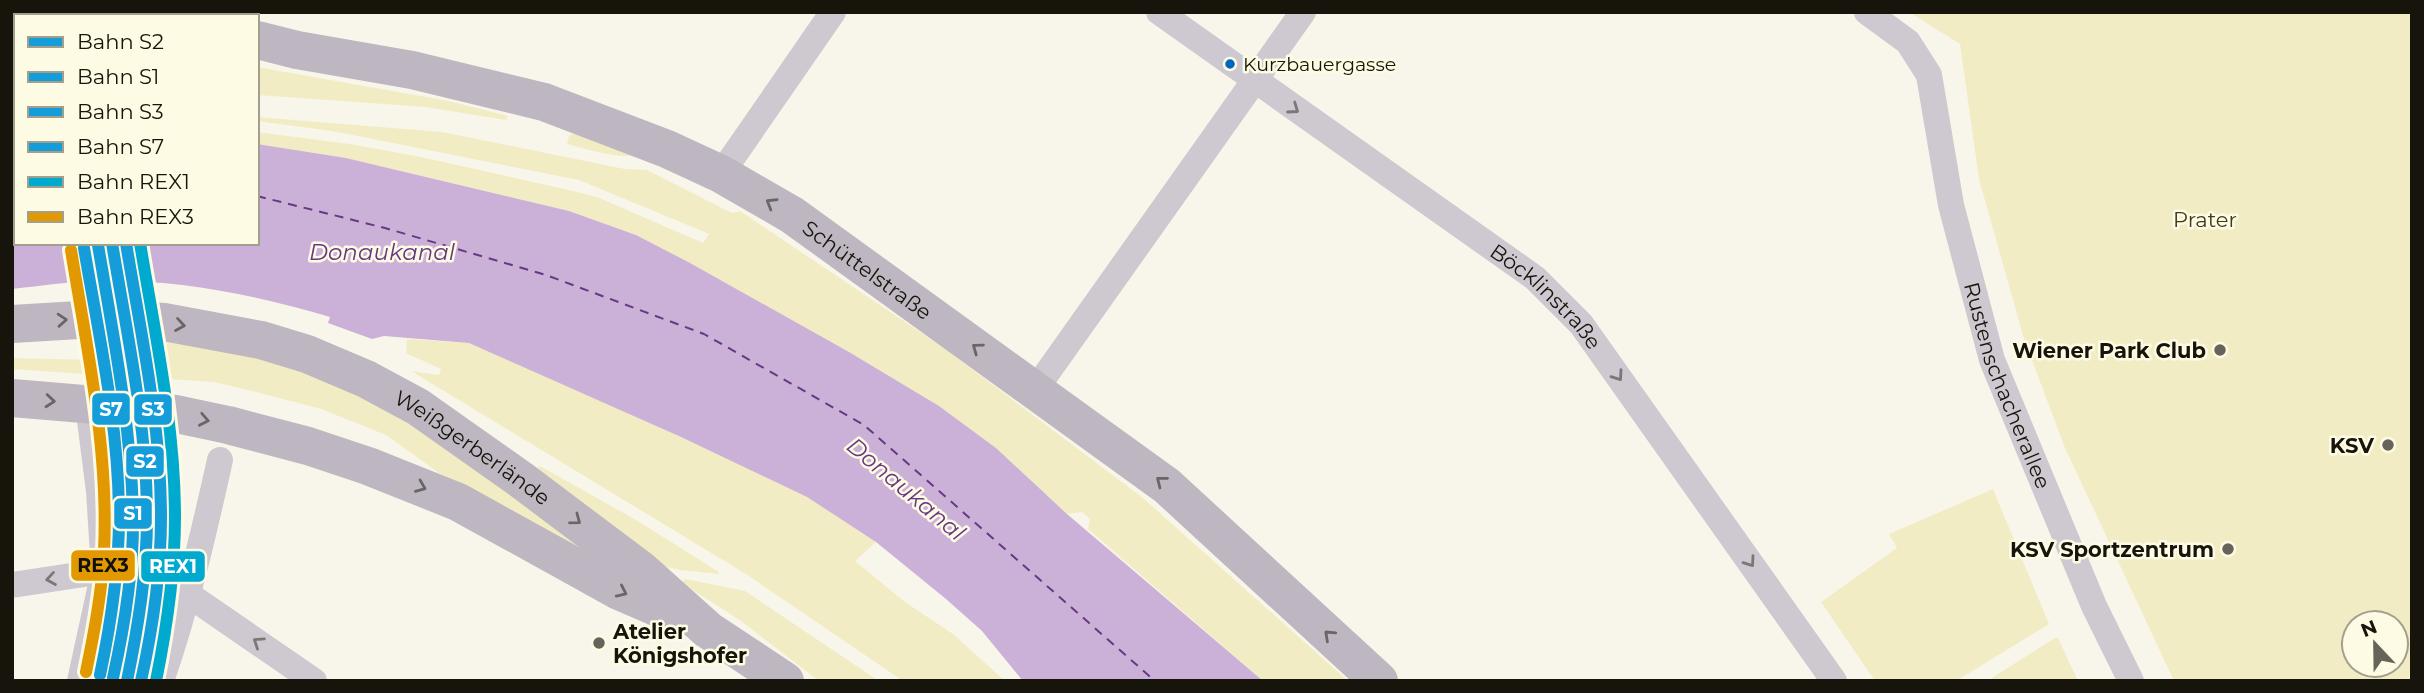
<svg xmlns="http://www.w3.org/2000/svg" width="2424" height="693" font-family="Montserrat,sans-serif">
	<rect width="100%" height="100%" fill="#f8f6ea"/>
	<g fill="#f2ecc5" fill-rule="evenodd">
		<path d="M 1909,12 L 2412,12 L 2412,681 L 2174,681 L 2065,448 L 2024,339 L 1979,179 L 1960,44 ZM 2354,623 L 2396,623 L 2396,665 L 2354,665 Z"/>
		<rect x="12" y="62" width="4" height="57"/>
		<polygon points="257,67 449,101 508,116 506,120 425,107 257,95"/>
		<polygon points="257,117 442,132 625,169 647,170 732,213 740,211 944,348 1143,498 1348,681 1263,681 1088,529 1090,519 1082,512 1067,514 996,448 939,406 849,352 636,235 569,211 346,158 257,144 257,132 350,144 421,157 569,190 597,197 703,243 709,234 579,180 332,131 257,121"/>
		<path d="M 575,133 L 640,155 C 616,159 590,150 567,144 L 569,136 Z"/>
		<polygon points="137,329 297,365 433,434 606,561 485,506 386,435 321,409 260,393 214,382 154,378 147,349"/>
		<polygon points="407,339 469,343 556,380 731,460 807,497 876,542 855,561 905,602 953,634 1005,681 903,681 746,574 411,371 439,375 441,369 406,353"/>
		<polygon points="12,358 96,360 98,375 12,369"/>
		<polygon points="540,466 636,520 719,572 718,574 680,570 655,564 536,469"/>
		<polygon points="1993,489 2049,624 1956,681 1875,681 1821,602 1897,548 1889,534"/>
		<polygon points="685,579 745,591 879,681 819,681 741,621 682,583"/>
		<polygon points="2055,638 2058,638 2078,681 1987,681"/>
	</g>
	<path fill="#cbb1d8" d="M 12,119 L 16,119 L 16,243 L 257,243 L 257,144 L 346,158 L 569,211 L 636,235 L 690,263 L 849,352 L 939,406 L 996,448 L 1067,514 L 1263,681 L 1023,681 L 982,631 L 946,599 L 876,542 L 807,497 L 681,437 L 469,343 L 384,336 L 372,339 L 328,323 L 330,317 C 253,294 173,278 92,281 C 66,282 39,286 12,289 Z"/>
	<polygon fill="#f8f6ea" points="87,243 122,243 129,284 94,284"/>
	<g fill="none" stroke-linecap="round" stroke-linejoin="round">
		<g stroke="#673883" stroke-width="2" stroke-dasharray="9 7" stroke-linecap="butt">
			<polyline points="12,179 16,179"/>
			<polyline points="257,196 385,228 546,275 704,334 864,425 1155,681"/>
		</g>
		<g stroke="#cec8d0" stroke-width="26">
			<path id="s1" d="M 1159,12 L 1535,278 L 1581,324 L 1834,681"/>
			<path id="s2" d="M 1867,12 L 1908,42 L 1929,75 L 1951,205 L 1992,360 L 2094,606 L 2131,681"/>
			<polyline points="721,174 833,12"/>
			<polyline points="1035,390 1303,12"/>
			<polyline points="12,585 104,571 189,595 314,681"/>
			<polyline points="80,681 104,571 99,491 88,405"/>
			<path d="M 161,681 C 187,606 203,536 220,460"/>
		</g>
		<g stroke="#beb7c1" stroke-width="38">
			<polyline points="115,16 122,16"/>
			<polyline points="12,27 16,27"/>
			<path id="s3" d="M 257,40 L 297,50 L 412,70 L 544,102 L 667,149 L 721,174 L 792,215 L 1167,486 L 1379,681"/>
			<path id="s4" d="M 12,324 L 112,318 L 164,322 L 261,340 L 307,354 L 366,379 L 418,407 L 520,479 L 641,570 L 708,630 L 785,681"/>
			<polyline points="12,398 131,408 176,414 228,425 308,446 368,466 458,502 619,591 677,616"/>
		</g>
		<defs>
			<path id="rail-1" d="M 112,243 C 127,334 147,425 147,517 C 147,573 138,627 127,681"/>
			<path id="rail-2" d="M 98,245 C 113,334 131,424 133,514 C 134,570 125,624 113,678"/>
			<path id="rail-3" d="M 126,243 C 141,334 161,425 161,517 C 161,573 153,627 141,681"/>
			<path id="rail-4" d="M 84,248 C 99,336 119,426 119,517 C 119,570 111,623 100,675"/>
			<path id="rail-5" d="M 140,243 C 155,334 175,425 175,517 C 175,573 167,627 156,681"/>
			<path id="rail-6" d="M 71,250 C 87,349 109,450 104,551 C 102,592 94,633 86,672"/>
		</defs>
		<use href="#rail-1" stroke="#fefbe4" stroke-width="18"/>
		<use href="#rail-2" stroke="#fefbe4" stroke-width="18"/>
		<use href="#rail-3" stroke="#fefbe4" stroke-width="18"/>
		<use href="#rail-4" stroke="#fefbe4" stroke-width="18"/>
		<use href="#rail-5" stroke="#fefbe4" stroke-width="18"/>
		<use href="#rail-6" stroke="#fefbe4" stroke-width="18"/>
		<use href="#rail-1" stroke="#159dd9" stroke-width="12"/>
		<use href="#rail-2" stroke="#159dd9" stroke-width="12"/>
		<use href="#rail-3" stroke="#159dd9" stroke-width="12"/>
		<use href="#rail-4" stroke="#159dd9" stroke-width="12"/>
		<use href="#rail-5" stroke="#00a9ce" stroke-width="12"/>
		<use href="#rail-6" stroke="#e19801" stroke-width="12"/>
	</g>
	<defs><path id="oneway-chevron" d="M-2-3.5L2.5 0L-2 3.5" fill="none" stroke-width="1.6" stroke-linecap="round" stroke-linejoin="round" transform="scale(1.75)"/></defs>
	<g stroke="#7c7777">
		<use href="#oneway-chevron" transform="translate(1294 109) rotate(35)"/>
		<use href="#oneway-chevron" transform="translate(1618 376) rotate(55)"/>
		<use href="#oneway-chevron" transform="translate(1750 562) rotate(55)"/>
		<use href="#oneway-chevron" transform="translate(51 579) rotate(171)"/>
		<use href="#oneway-chevron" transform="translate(258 642) rotate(-146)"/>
	</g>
	<g stroke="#6a6666">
		<use href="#oneway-chevron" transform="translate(771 203) rotate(-149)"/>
		<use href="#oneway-chevron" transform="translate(62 320) rotate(-4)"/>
		<use href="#oneway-chevron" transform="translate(180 325) rotate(9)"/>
		<use href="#oneway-chevron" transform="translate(977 348) rotate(-144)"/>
		<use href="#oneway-chevron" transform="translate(50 401) rotate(5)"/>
		<use href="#oneway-chevron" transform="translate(204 420) rotate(11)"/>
		<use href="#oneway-chevron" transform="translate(1161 481) rotate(-142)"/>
		<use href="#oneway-chevron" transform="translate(421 487) rotate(22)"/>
		<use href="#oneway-chevron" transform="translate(576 520) rotate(37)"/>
		<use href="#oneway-chevron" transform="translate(622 592) rotate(25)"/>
		<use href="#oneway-chevron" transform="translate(1329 635) rotate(-137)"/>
	</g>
	<circle fill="#0065bd" stroke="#fefbe4" stroke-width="2.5" cx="1230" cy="64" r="6"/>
	<g fill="#666459" stroke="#fefbe4" stroke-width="2.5">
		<circle cx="2220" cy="350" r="7"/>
		<circle cx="2388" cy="445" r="7"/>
		<circle cx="2228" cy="549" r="7"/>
		<circle cx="599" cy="643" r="7"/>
	</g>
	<g text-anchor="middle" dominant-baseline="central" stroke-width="5" stroke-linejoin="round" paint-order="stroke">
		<g font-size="19" fill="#17150b" stroke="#fefbe4" text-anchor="start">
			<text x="1243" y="64">Kurzbauergasse</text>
		</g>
		<g font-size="21" fill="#403a18" stroke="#fefbe4">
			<text x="2205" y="219">Prater</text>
		</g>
		<g font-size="21" fill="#17150b" stroke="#fefbe4">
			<text stroke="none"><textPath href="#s3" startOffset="660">Schüttelstraße</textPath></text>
			<text stroke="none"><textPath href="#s1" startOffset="481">Böcklinstraße</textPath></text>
			<text stroke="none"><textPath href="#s2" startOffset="411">Rustenschacherallee</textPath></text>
			<text stroke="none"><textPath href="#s4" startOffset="490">Weißgerberlände</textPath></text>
		</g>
		<g font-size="21" font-weight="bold" fill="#17150b" stroke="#fefbe4" text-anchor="end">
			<text x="2206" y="350">Wiener Park Club</text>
			<text x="2374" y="445">KSV</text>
			<text x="2214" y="549">KSV Sportzentrum</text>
			<text x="613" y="631" text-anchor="start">Atelier<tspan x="613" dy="24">Königshofer</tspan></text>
		</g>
		<g font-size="23" font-style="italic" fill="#673883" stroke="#fefbe4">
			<text x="382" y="252">Donaukanal</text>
			<text transform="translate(906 489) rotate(40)">Donaukanal</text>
		</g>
	</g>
	<g stroke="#fefbe4" stroke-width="2.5">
		<rect x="91" y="392" width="40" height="34" rx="7" fill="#159dd9"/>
		<rect x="133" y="393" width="40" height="33" rx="7" fill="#159dd9"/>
		<rect x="125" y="445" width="40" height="33" rx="7" fill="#159dd9"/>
		<rect x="113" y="497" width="40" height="33" rx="7" fill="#159dd9"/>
		<rect x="70" y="549" width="66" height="33" rx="7" fill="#e19801"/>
		<rect x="140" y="550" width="66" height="33" rx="7" fill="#00a9ce"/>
	</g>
	<g font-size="19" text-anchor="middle" font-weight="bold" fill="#fff">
		<text x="111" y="416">S7</text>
		<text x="153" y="416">S3</text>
		<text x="145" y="468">S2</text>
		<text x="133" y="520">S1</text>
		<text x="173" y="573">REX1</text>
	</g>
	<g font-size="19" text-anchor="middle" font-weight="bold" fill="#111">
		<text x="103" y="572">REX3</text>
	</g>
	<rect width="2424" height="693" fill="none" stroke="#17150b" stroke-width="28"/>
	<rect x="14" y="14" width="245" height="231" fill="#fefbe4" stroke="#a29f8d" stroke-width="2"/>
	<rect x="28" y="37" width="35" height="10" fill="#159dd9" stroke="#a29f8d" stroke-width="2"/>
	<text x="77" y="49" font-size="21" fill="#17150b">Bahn S2</text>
	<rect x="28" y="72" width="35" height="10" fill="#159dd9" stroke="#a29f8d" stroke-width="2"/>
	<text x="77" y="84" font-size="21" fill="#17150b">Bahn S1</text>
	<rect x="28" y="107" width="35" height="10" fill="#159dd9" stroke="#a29f8d" stroke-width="2"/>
	<text x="77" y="119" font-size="21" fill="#17150b">Bahn S3</text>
	<rect x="28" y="142" width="35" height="10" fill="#159dd9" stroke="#a29f8d" stroke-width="2"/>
	<text x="77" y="154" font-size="21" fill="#17150b">Bahn S7</text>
	<rect x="28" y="177" width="35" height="10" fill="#00a9ce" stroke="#a29f8d" stroke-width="2"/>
	<text x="77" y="189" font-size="21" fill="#17150b">Bahn REX1</text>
	<rect x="28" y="212" width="35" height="10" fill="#e19801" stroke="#a29f8d" stroke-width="2"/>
	<text x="77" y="224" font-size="21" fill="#17150b">Bahn REX3</text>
	<g transform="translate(2375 644) rotate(338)"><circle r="33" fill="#fefbe4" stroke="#a29f8d" stroke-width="2"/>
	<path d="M0-5L12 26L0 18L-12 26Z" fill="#666459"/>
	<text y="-10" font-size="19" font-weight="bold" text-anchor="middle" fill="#17150b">N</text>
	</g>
</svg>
